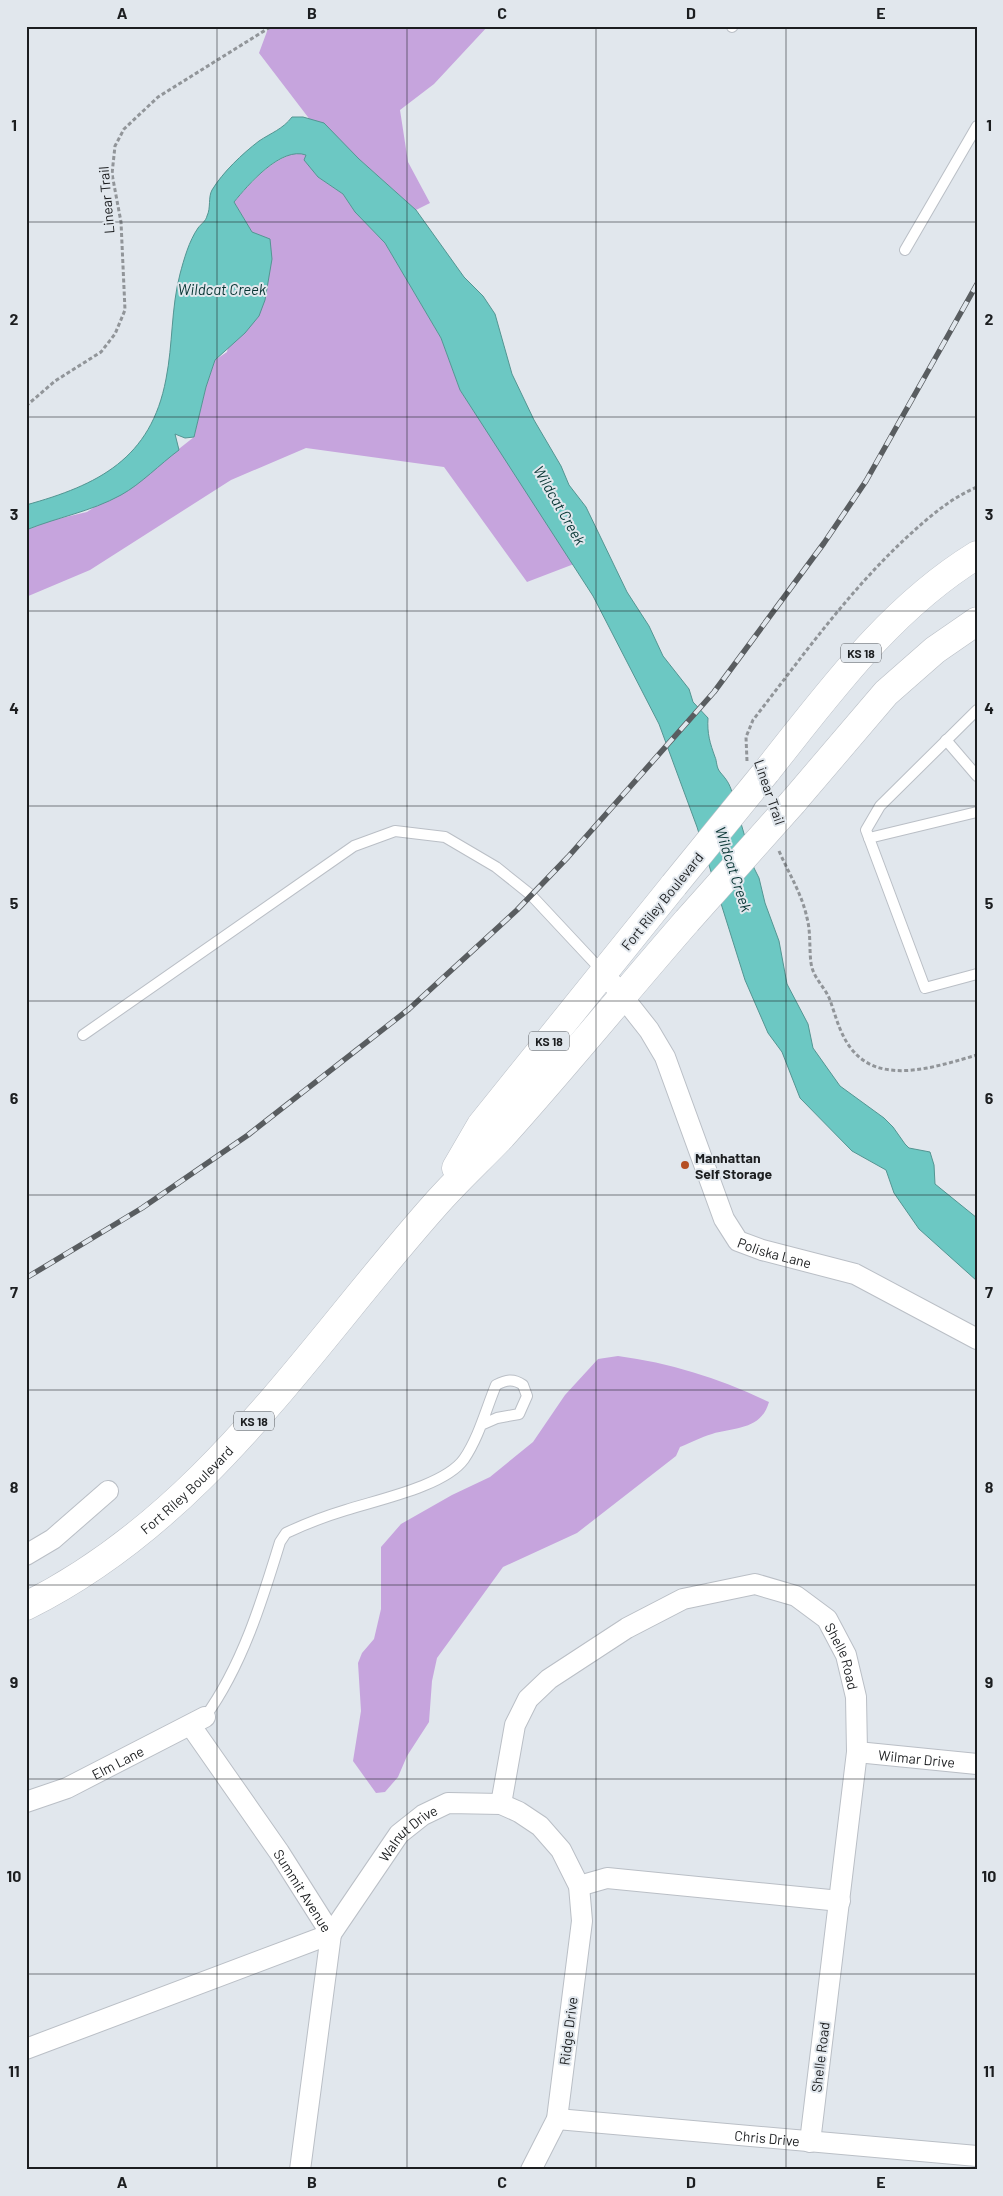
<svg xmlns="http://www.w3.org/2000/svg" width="1003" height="2196" font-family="Barlow,sans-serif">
	<rect width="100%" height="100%" fill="#e1e7ed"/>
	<g fill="#c6a4dd">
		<polygon points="269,26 488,26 434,84 400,110 408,162 430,203 416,210 359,159 314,125 259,53"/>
		<path d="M 299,152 L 306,155 L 305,160 L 318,177 L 343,194 L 355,212 L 385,243 L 441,338 L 460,390 L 574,564 L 527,582 L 444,467 L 306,448 L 231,480 L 90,570 L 26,597 L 26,530 L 53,520 L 87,512 L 161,463 L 194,437 L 206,387 L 215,360 L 227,352 L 252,232 L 234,202 C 251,182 272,158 299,152 Z"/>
		<path d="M 618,1356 C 671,1363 721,1379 769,1402 C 761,1430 736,1427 712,1434 C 701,1437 690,1443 680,1447 L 676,1456 L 577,1533 L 503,1567 L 437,1658 L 432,1681 L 429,1722 L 407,1756 L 398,1777 L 385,1792 L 376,1793 L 353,1761 L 361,1711 L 358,1663 L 362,1653 L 374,1639 L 381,1609 L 381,1547 L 401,1524 L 452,1495 L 490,1477 L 533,1442 L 565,1395 L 598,1359 Z"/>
	</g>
	<path fill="#6cc8c3" stroke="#549592" d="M 292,117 L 303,117 L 324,123 L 359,159 L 416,210 L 464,277 L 483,296 L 495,314 L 512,374 L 534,420 L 561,466 L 569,485 L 586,507 L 627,592 L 649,626 L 663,656 L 689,689 L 693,702 L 708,718 C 707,734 710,743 715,757 C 717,761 716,767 720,772 C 725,778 728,781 731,789 L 754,868 L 759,878 L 765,903 L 779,941 L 787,984 L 808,1024 L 813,1048 L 840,1086 L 884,1118 L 893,1127 L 905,1144 L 909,1148 L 930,1152 L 934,1165 L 935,1184 L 977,1218 L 977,1281 L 919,1229 L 894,1193 L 886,1170 L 852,1151 L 800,1098 L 782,1052 L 768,1033 L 745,980 L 697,827 L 659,724 L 593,596 L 460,390 L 441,338 L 385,243 L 355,212 L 343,194 L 318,177 L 304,160 L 306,155 C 281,146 248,185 234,202 L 252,232 L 270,239 L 272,259 L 265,300 L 259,316 L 245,333 L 215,360 L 206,387 L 194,437 L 185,438 L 175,434 L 179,450 C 160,464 141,484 121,495 C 90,512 58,517 26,530 L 26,505 C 98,485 151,459 166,379 C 173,344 171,308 180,274 C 184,259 189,241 198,228 C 201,224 206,221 207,216 C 211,208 208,197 212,190 C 223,172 242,154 259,141 C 271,133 283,129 292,117 Z"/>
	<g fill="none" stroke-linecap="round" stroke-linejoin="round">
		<defs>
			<g id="lane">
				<polyline points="732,27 733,26"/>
				<polyline points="905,250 977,126"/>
				<polyline points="977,710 880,806 866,830 925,988 977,974"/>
				<polyline points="946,740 977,776"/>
				<polyline points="869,838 977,812"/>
				<polyline points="83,1035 354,846 395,831 445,837 496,867 531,895 603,972"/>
				<path d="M 205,1717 C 242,1666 262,1601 280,1542 L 286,1533 C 305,1524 326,1516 346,1510 C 377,1500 445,1486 464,1459 C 479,1437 486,1409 496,1385 C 506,1380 513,1378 523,1385 L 527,1396 L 519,1414 L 497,1418 L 481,1425"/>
			</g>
			<g id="street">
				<path id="s1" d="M 604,973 L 649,1030 L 665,1057 L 724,1219 L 738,1241 L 762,1250 L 855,1274 L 977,1339"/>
				<polyline points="26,1555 53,1539 108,1491"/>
				<path id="s2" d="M 191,1726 L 279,1852 L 331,1934 L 300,2170"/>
				<path id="s3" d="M 857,1752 L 977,1764"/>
				<path id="s4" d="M 26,1802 L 67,1788 L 205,1717"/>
				<path id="s5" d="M 501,1804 L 515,1725 L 528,1699 L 549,1679 L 627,1628 L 683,1599 L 755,1584 L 796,1596 L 827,1619 L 846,1655 L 856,1697 L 857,1752 L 810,2142"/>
				<polyline points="579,1886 607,1878 840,1901"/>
				<path id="s6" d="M 26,2049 L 331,1934 L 399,1834 L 423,1815 L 448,1803 L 501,1804 L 519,1812 L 540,1826 L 561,1850 L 579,1886 L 582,1921 L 557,2119 L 531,2170"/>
				<path id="s7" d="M 557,2119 L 977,2156"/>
			</g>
			<g id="highway">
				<path d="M 766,772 C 829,693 889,609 977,555"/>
				<polyline points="793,802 886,693 935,650 977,621"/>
				<polyline points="456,1168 481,1125 674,885"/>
				<path id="s8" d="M 26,1606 C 205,1517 307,1349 435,1205 C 456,1181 480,1159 502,1136 C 565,1066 625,992 687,921"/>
			</g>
		</defs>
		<use href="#lane" stroke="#babfc6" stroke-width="12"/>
		<use href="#street" stroke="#babfc6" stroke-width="22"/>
		<use href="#highway" stroke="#babfc6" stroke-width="29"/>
		<g stroke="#919599" stroke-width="3" stroke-dasharray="4 2.5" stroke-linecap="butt">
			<polyline points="26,406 55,381 101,352 115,334 125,310 121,222 112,174 115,146 124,129 158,97 272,26"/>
			<path d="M 747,761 L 746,737 L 753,720 C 802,657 848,592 906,538 C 928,518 949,499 977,487"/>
			<path d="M 779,851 C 789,874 802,894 807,918 C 811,933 809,948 811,963 C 813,978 825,987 830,1000 C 836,1017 841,1038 854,1052 C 884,1086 941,1065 977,1055"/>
		</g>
		<use href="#lane" stroke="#fff" stroke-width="10"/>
		<use href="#street" stroke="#fff" stroke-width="20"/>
		<use href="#highway" stroke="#fff" stroke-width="28"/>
		<defs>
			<polyline id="rail" points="26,1278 142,1208 248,1135 409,1009 517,910 568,857 714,692 824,543 866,481 977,284"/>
		</defs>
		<use href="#rail" stroke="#595d60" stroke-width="5.5"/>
		<use href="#rail" stroke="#e1e7ed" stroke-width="4" stroke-dasharray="11" stroke-linecap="butt"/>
		<defs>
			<g id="highway-bridge">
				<polyline points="674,885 766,772"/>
				<polyline points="687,921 793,802"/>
			</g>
		</defs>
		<use href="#highway-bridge" stroke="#babfc6" stroke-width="29" stroke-linecap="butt"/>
		<use href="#highway-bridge" stroke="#fff" stroke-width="28"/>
	</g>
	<path fill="none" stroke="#1c1e20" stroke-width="1" stroke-opacity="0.55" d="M 217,26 L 217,2170M 407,26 L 407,2170M 596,26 L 596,2170M 786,26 L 786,2170M 26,222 L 977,222M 26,417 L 977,417M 26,611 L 977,611M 26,806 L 977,806M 26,1001 L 977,1001M 26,1195 L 977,1195M 26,1390 L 977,1390M 26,1585 L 977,1585M 26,1779 L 977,1779M 26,1974 L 977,1974"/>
	<circle fill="#b54f24" stroke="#e1e7ed" stroke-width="2" cx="685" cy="1165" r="5"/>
	<g text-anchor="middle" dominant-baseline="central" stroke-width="4" stroke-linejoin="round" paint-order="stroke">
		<g fill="#e1e7ed" stroke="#575a5e" stroke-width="1">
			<rect x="841" y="643.5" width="40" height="19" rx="4"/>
			<rect x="529" y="1031.5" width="40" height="19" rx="4"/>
			<rect x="234" y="1411.5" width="40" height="19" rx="4"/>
		</g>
		<g font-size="12" font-weight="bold" fill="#1c1e20">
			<text x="861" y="653">KS 18</text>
			<text x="549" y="1041">KS 18</text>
			<text x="254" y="1421">KS 18</text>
		</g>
		<g font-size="14" fill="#1c1e20" stroke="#e1e7ed">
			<text transform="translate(106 200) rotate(-95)">Linear Trail</text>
			<text transform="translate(770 792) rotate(71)">Linear Trail</text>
			<text transform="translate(662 901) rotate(-51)">Fort Riley Boulevard</text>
			<text stroke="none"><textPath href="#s1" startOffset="341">Poliska Lane</textPath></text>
			<text stroke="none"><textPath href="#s8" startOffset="199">Fort Riley Boulevard</textPath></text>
			<text stroke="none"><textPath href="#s5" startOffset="490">Shelle Road</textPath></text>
			<text stroke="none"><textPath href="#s3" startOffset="60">Wilmar Drive</textPath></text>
			<text stroke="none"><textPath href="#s4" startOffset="100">Elm Lane</textPath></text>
			<text stroke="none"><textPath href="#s6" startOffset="454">Walnut Drive</textPath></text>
			<text stroke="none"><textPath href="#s2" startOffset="199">Summit Avenue</textPath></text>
			<text transform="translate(568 2031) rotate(-83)">Ridge Drive</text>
			<text transform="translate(820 2057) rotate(-83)">Shelle Road</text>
			<text stroke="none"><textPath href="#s7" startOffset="211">Chris Drive</textPath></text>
		</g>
		<g font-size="14" font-weight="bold" fill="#1c1e20" stroke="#e1e7ed" text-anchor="start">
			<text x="695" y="1157">Manhattan<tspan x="695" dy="16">Self Storage</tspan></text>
		</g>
		<g font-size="15" font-style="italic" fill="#073533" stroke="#e1e7ed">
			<text x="222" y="289">Wildcat Creek</text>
			<text transform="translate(560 505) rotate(60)">Wildcat Creek</text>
			<text transform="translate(734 869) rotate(72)">Wildcat Creek</text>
		</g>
	</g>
	<rect width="1003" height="2196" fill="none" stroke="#e1e7ed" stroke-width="55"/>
	<rect x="28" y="28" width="948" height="2140" fill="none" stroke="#1c1e20" stroke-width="2"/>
	<g font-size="16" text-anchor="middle" font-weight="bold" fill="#1c1e20">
		<text x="122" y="19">A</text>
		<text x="312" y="19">B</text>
		<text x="502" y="19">C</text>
		<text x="691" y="19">D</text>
		<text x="881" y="19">E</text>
		<text x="14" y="131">1</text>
		<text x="989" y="131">1</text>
		<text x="14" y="325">2</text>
		<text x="989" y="325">2</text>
		<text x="14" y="520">3</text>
		<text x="989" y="520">3</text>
		<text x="14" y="714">4</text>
		<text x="989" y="714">4</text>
		<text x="14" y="909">5</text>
		<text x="989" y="909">5</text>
		<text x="14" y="1104">6</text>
		<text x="989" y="1104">6</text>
		<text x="14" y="1298">7</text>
		<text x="989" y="1298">7</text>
		<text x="14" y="1493">8</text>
		<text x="989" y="1493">8</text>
		<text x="14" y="1688">9</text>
		<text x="989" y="1688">9</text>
		<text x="14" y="1882">10</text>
		<text x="989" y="1882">10</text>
		<text x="14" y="2077">11</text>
		<text x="989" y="2077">11</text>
		<text x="122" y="2188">A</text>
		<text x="312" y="2188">B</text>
		<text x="502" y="2188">C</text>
		<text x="691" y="2188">D</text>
		<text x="881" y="2188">E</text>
	</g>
</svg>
